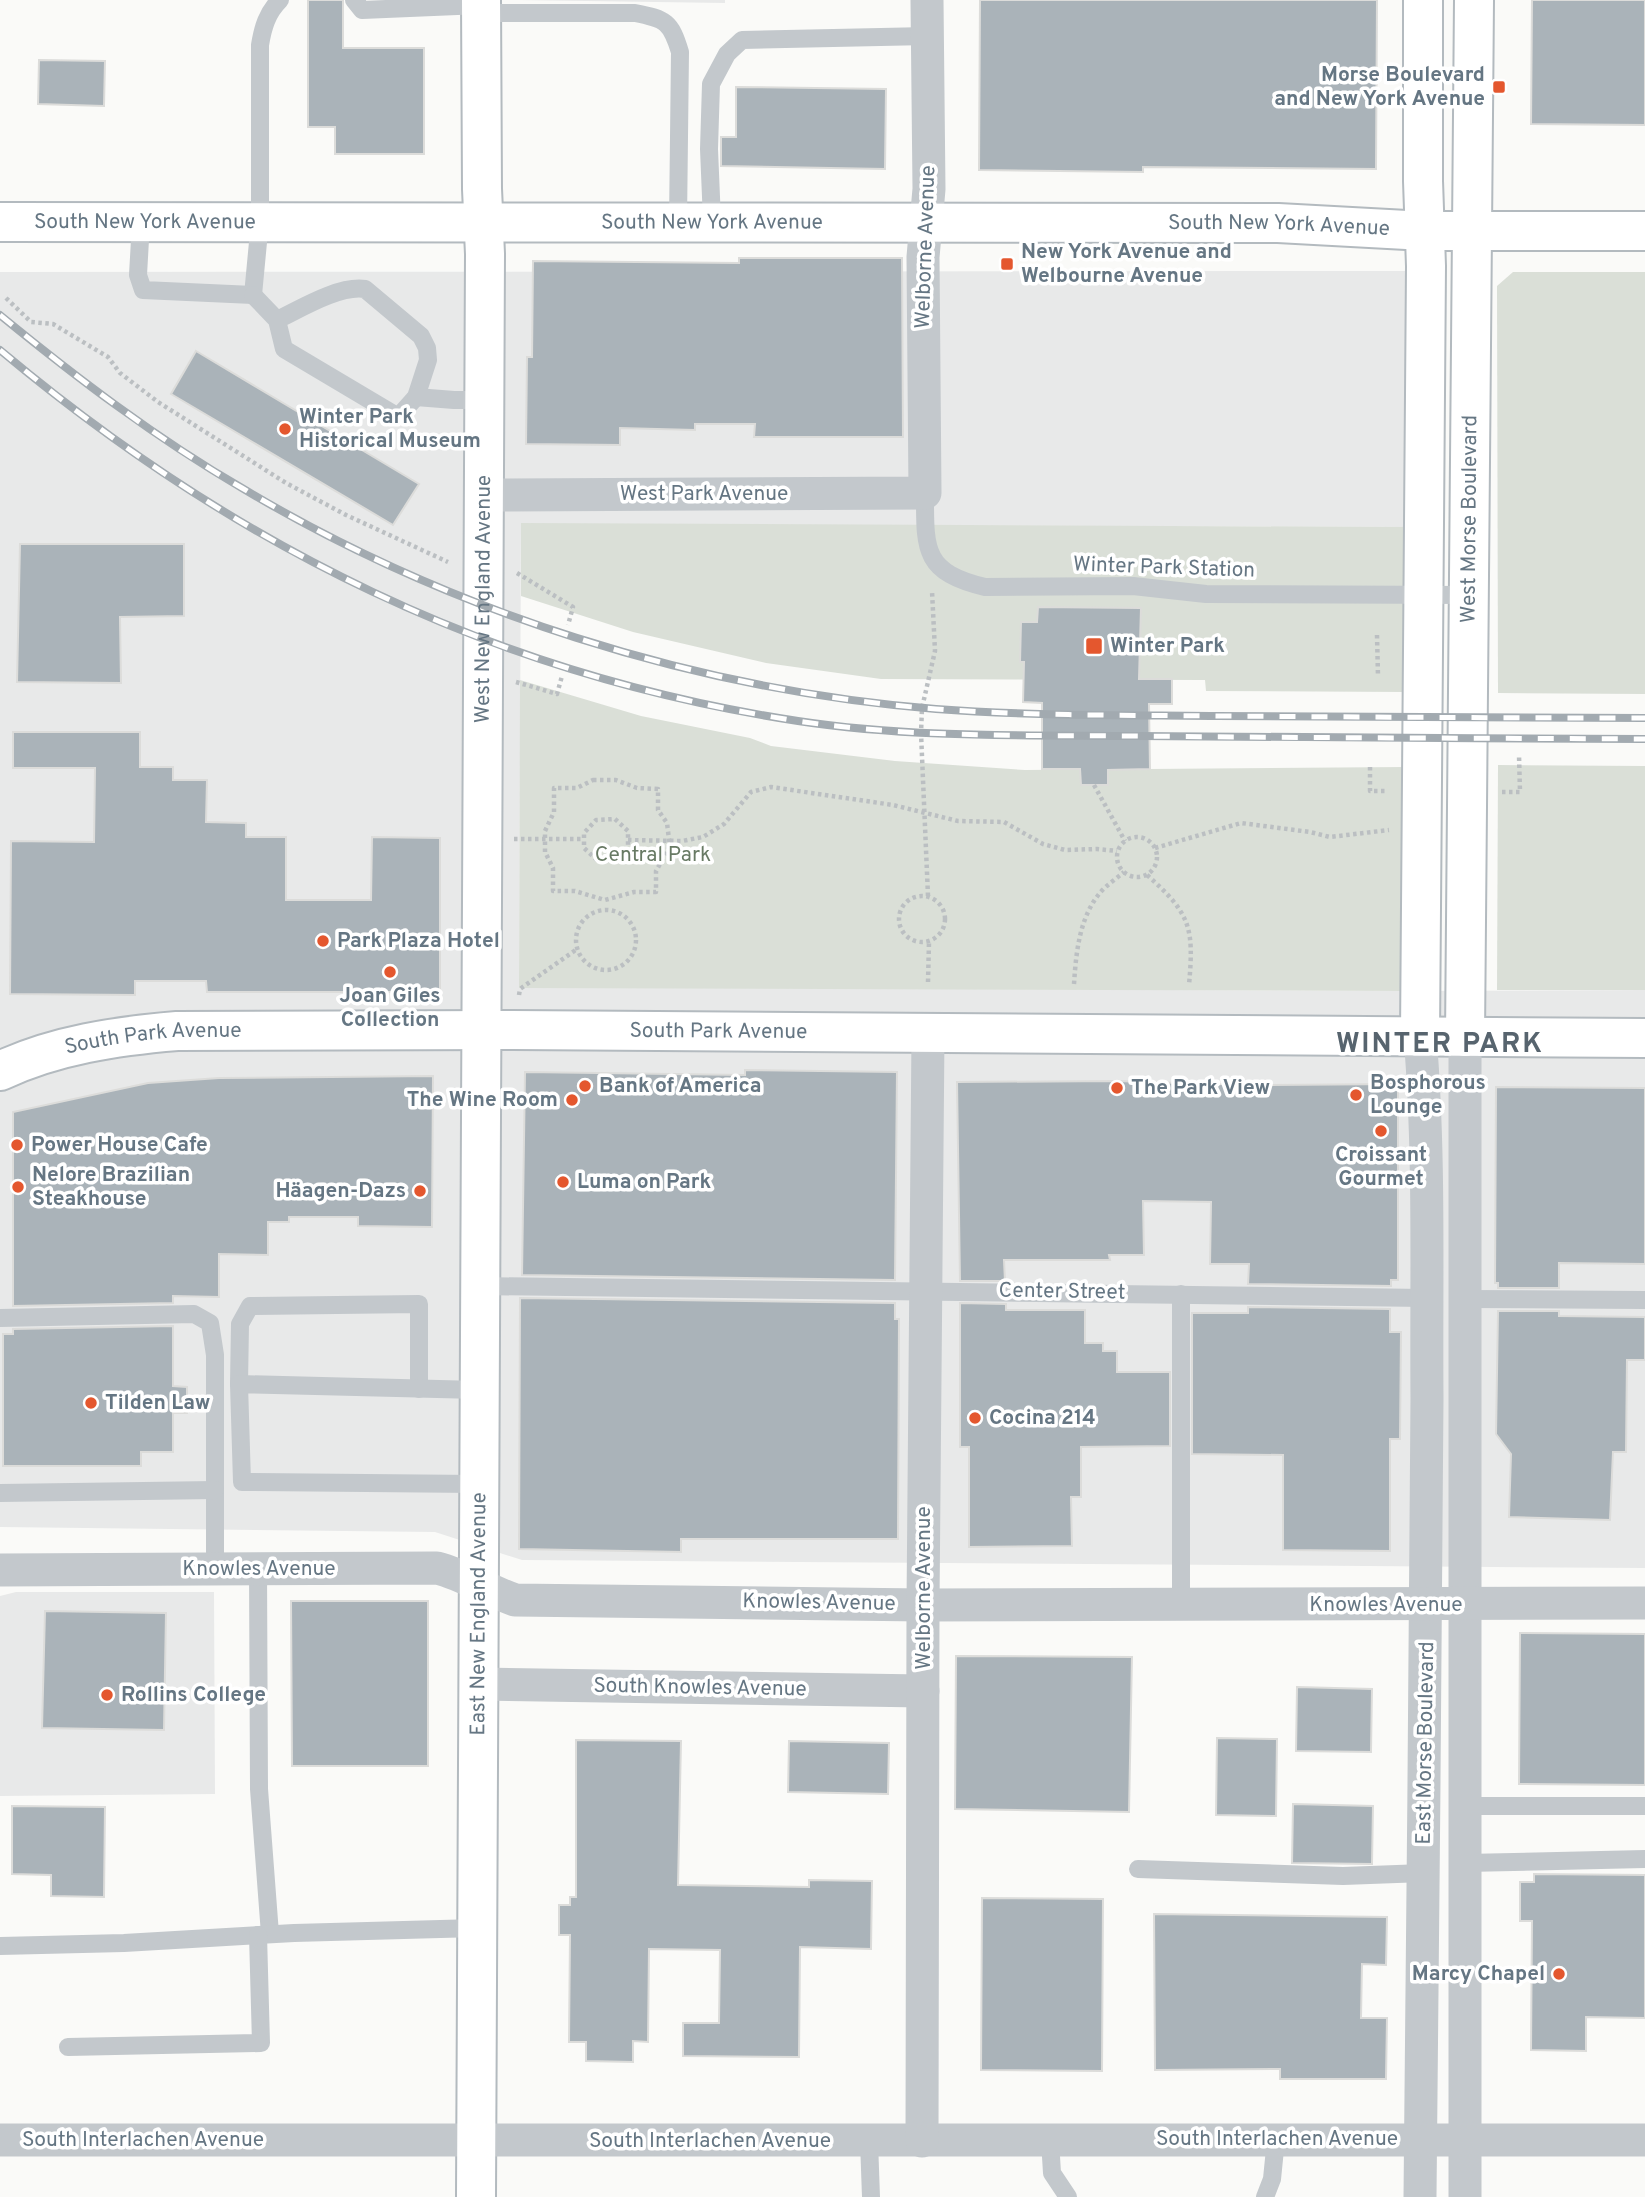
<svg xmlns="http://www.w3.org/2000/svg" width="1645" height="2197" font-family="Overpass,sans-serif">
	<rect width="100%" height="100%" fill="#fafaf8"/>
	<g fill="#e8e9e9">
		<polygon points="517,0 725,0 725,3"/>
		<polygon points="1408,271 1409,527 521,524 519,987 1407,991 1645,990 1645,1568 522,1560 435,1532 0,1527 0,272"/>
		<polygon points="16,1592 214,1592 215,1794 0,1796 0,1596"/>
	</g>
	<g fill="#dadfd7">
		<polygon points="1513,272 1645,272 1645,694 1498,693 1497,286"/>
		<polygon points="521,523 1409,527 1406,692 1206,691 1205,680 881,679 766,663 633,632 521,596"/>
		<polygon points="520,680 641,716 750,738 771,746 895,761 1025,770 1405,767 1407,991 519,988"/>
		<polygon points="1498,765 1645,766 1645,990 1497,990"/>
	</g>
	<g fill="#aab3b9" stroke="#dcdcda" stroke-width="2">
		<polygon points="308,0 343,0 343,48 424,48 424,154 335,154 335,127 308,127"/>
		<polygon points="980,0 1377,0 1376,169 1143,167 1143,172 979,170"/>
		<polygon points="1532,0 1645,0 1645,125 1531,124"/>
		<polygon points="39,60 105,61 104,106 38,104"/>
		<polygon points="736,87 886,89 885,169 721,166 721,137 736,137"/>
		<polygon points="739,258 902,258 903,437 754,437 755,424 695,424 695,430 620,428 620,445 526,444 527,357 532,357 533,261 739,263"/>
		<polygon points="196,351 419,484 393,525 171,394"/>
		<polygon points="20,544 184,544 184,616 120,617 121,683 17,682"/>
		<polygon points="1038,607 1141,608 1139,679 1172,679 1172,704 1149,704 1150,769 1108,770 1108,785 1081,785 1080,769 1042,769 1042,703 1023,702 1024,662 1020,662 1021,622 1037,622"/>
		<polygon points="13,732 140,732 140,767 173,767 173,780 207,780 206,822 246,823 246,837 286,837 286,900 371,900 372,837 440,838 440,992 207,992 206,981 135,981 135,995 10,994 11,841 94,842 95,768 13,768"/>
		<polygon points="745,1070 897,1072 895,1280 522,1275 525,1072 745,1075"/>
		<polygon points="433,1076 432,1227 358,1226 358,1217 289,1217 289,1222 268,1222 268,1255 219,1254 219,1297 173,1296 173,1303 13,1306 13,1112 148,1083 219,1078"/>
		<polygon points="1115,1081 1252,1085 1398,1084 1398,1280 1391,1280 1391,1286 1248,1284 1249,1264 1210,1264 1211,1202 1143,1201 1144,1255 1109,1255 1110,1260 1004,1260 1005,1281 960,1281 957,1082"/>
		<polygon points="1496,1087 1645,1088 1645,1264 1559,1263 1559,1288 1498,1288 1498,1283 1495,1283"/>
		<polygon points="520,1298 895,1303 895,1319 899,1319 898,1539 681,1539 681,1552 519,1549"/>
		<polygon points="960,1303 1006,1304 1006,1310 1085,1310 1085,1343 1103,1343 1103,1351 1117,1351 1117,1372 1170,1372 1170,1446 1081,1447 1081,1497 1071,1497 1072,1546 969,1547 969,1447 960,1447"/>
		<polygon points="1248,1307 1390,1309 1390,1332 1401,1332 1400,1439 1390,1439 1390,1551 1283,1550 1283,1455 1192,1454 1192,1313 1248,1313"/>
		<polygon points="1498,1311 1559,1311 1559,1316 1645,1317 1645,1360 1627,1360 1626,1452 1613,1452 1610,1520 1509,1517 1511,1454 1496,1434"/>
		<polygon points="173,1326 173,1386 187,1387 187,1413 173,1413 173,1452 141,1452 141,1466 3,1466 3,1334 13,1334 13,1329"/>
		<polygon points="291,1601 428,1601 428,1766 292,1766"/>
		<polygon points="45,1611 166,1613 164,1730 42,1728"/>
		<polygon points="1520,1633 1645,1634 1645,1785 1519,1784"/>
		<polygon points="956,1656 1132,1657 1129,1812 955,1809"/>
		<polygon points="1297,1687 1372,1689 1371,1752 1296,1751"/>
		<polygon points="1217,1738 1277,1739 1276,1816 1216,1815"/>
		<polygon points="576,1740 681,1741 678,1885 809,1887 809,1880 872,1881 871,1949 800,1947 799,2057 683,2056 683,2023 719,2023 720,1950 649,1949 648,2042 633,2041 633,2062 586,2061 586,2042 569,2042 570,1935 559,1935 559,1905 570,1905 570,1897 576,1897"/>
		<polygon points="789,1741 889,1743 888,1794 788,1792"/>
		<polygon points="1293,1804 1373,1806 1372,1864 1292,1863"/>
		<polygon points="12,1806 105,1807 104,1897 51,1896 51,1875 12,1874"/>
		<polygon points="1534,1874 1645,1875 1645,2018 1586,2017 1586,2051 1531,2050 1532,1921 1520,1921 1520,1882 1534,1882"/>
		<polygon points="982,1898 1103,1899 1102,2071 981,2070"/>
		<polygon points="1154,1914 1387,1917 1386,1965 1362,1964 1361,2018 1387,2018 1386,2079 1280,2079 1280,2069 1155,2070"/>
	</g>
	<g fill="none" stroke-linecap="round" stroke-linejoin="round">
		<defs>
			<g id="secondary">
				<path id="s1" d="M 0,222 L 1278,223 L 1425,231 L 1645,231"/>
				<polyline points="1420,1036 1426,266 1423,181 1423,0"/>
				<path id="s2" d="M 1465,1037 L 1474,0"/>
				<path id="s3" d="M 0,1071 C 55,1045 117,1036 177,1031 L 513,1030 L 1645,1038"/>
				<path id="s4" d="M 476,2197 L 485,254 L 482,189 L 481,0"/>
			</g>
		</defs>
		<use href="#secondary" stroke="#b3babf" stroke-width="42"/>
		<g stroke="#bbbfc2" stroke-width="4.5" stroke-dasharray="3.5 3.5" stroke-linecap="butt">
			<polyline points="6,298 31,322 53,324 108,357 120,373 158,402 286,483 346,515 448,562"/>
			<polyline points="517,573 573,607 568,625"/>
			<polyline points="1377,635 1378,676"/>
			<polyline points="516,682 557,694 562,676"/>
			<polyline points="1370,767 1370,791 1387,791"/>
			<polygon points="593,780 616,780 637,788 658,789 658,810 667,823 669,839 668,850 656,871 656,892 634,892 605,900 575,891 553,891 553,868 545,852 545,831 554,812 554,788 577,788"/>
			<polyline points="1094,785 1125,841"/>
			<polyline points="1502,792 1520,792 1519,755"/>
			<polygon points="615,819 628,831 628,848 615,860 597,860 584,848 584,833 596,820"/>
			<circle cx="1137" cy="857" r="20"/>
			<polyline points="514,839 584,839"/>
			<polyline points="628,840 682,841 703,837 724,824 751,792 771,787 893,805 958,821 1004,822 1043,844 1065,850 1097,849 1117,851"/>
			<polyline points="1155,848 1241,823 1310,832 1330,837 1389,830"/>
			<path d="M 1147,875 C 1191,914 1194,928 1189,985"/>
			<circle cx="922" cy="919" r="23"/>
			<polyline points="928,896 921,733 922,708 935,651 932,591"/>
			<circle cx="606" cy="940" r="30"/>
			<polyline points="928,982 929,942"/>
			<path d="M 1074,984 C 1076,954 1079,919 1099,894 C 1105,886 1116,879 1124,872"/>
			<polyline points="519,995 520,989 577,949"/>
		</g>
		<g stroke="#c3c8cc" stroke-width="18">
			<polyline points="354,0 362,10 481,5"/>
			<path d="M 481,13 L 635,13 C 666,19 671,22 680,52 L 678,222"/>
			<polyline points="712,221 709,149 711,84 727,54 742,40 928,36"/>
			<path d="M 141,222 L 138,275 L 143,290 L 253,295 L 260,221 L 260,45 C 263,27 267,13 280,0"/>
			<path d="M 253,295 L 277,320 L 284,349 L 395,415 L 400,415 L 416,397 L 428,360 L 427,348 L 421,336 L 365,289 C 339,285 300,309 277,320"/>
			<polyline points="416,397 454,400 484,400"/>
			<path d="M 925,493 C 925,550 923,572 985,587 L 1133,586 L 1206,594 L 1469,595"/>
			<polyline points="479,1286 1426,1298"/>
			<polyline points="1181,1294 1181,1605"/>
			<polyline points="1463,1299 1645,1300"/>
			<polyline points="0,1318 194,1314 210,1323 215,1355 215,1569"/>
			<polyline points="239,1384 240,1324 250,1306 419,1304 419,1389"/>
			<polyline points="478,1484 242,1482 239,1384 478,1390"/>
			<polyline points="0,1493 215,1490"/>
			<polyline points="258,1568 259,1789 270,1934"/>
			<polyline points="1465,1806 1645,1806"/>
			<polyline points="1465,1863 1645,1859"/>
			<polyline points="1138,1869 1343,1876 1424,1873"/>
			<polyline points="0,1946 124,1943 294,1933 477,1928"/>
			<polyline points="68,2047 261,2043 258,1935"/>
			<polyline points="1050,2140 1052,2173 1068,2197"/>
			<polyline points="869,2141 871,2197"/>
			<polyline points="1265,2197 1272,2179 1276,2139"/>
		</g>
		<g stroke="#c3c8cc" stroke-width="33">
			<polyline points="484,495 925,493 923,257 929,189 927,0"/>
			<path d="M 1420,1036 C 1430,1156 1426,1278 1427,1398 C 1427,1664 1421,1931 1420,2197"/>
			<polyline points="1465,1037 1465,2197"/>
			<path d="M 0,1570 L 437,1568 C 465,1575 488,1591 515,1600 L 923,1605 L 1645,1603"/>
			<polyline points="477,1684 923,1691"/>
			<polyline points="0,2140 1645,2140"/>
			<polyline points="922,2141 923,1605 928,1034"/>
		</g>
		<use href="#secondary" stroke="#fff" stroke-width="38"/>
		<defs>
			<g id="rail">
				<path d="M 0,315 C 77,378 156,438 242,488 C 449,612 696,690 936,709 C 1029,716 1123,715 1216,716 C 1359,717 1502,718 1645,718"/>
				<path d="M 0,350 C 234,546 493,675 798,721 C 910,738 1025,735 1138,736 C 1307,738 1476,738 1645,739"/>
			</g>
		</defs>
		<use href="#rail" stroke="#a2aab0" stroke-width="8"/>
		<use href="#rail" stroke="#fff" stroke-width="5" stroke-dasharray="16" stroke-linecap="butt"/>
	</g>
	<g fill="#e4572e" stroke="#fff" stroke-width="2.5">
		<rect x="1492" y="80" width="14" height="14" rx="3.5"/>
		<rect x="1000" y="257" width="14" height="14" rx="3.5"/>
		<circle cx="285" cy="429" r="7"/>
		<rect x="1085" y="637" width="18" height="18" rx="3.5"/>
		<circle cx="323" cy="941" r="7"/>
		<circle cx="390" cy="972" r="7"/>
		<circle cx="585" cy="1086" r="7"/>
		<circle cx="1117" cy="1088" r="7"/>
		<circle cx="1356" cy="1095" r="7"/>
		<circle cx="572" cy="1100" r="7"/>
		<circle cx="1381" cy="1131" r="7"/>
		<circle cx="17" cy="1145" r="7"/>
		<circle cx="563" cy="1182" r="7"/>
		<circle cx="18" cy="1187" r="7"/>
		<circle cx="420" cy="1191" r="7"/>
		<circle cx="91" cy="1403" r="7"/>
		<circle cx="975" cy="1418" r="7"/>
		<circle cx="107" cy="1695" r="7"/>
		<circle cx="1559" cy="1974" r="7"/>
	</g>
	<g text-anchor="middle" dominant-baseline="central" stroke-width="7" stroke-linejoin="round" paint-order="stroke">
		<g font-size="21" font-weight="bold" fill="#657683" stroke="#fff" text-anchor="start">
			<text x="1485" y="75" text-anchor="end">Morse Boulevard<tspan x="1485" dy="24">and New York Avenue</tspan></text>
			<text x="1021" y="252">New York Avenue and<tspan x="1021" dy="24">Welbourne Avenue</tspan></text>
			<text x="299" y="417">Winter Park<tspan x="299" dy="24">Historical Museum</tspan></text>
			<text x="1110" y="646">Winter Park</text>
			<text x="337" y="941">Park Plaza Hotel</text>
			<text x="390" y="996" text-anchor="middle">Joan Giles<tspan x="390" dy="24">Collection</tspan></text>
			<text x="1370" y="1083">Bosphorous<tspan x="1370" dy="24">Lounge</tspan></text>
			<text x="599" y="1086">Bank of America</text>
			<text x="1131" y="1088">The Park View</text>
			<text x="558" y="1100" text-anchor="end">The Wine Room</text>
			<text x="31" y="1145">Power House Cafe</text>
			<text x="1381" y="1155" text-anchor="middle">Croissant<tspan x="1381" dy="24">Gourmet</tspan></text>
			<text x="32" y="1175">Nelore Brazilian<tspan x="32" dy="24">Steakhouse</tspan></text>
			<text x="577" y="1182">Luma on Park</text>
			<text x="406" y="1191" text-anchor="end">Häagen-Dazs</text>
			<text x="105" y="1403">Tilden Law</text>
			<text x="989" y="1418">Cocina 214</text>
			<text x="121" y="1695">Rollins College</text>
			<text x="1545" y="1974" text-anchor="end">Marcy Chapel</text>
		</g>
		<g font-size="21" fill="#657683" stroke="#fff">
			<text stroke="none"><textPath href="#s1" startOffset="145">South New York Avenue</textPath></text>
			<text stroke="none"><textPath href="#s1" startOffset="712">South New York Avenue</textPath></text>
			<text stroke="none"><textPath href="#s1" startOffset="1279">South New York Avenue</textPath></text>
			<text transform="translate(926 247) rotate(-88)">Welborne Avenue</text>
			<text x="704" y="494">West Park Avenue</text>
			<text stroke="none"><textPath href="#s2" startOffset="518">West Morse Boulevard</textPath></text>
			<text transform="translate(1164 568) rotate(2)">Winter Park Station</text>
			<text stroke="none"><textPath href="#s4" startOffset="1598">West New England Avenue</textPath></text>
			<text stroke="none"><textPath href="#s3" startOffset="724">South Park Avenue</textPath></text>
			<text stroke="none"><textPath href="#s3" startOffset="158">South Park Avenue</textPath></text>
			<text transform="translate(1062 1292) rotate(1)">Center Street</text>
			<text x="259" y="1569">Knowles Avenue</text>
			<text transform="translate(924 1588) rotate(-90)">Welborne Avenue</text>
			<text transform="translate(819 1603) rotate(1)">Knowles Avenue</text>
			<text x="1386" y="1605">Knowles Avenue</text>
			<text stroke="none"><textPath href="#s4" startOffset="583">East New England Avenue</textPath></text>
			<text transform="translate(700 1688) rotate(1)">South Knowles Avenue</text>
			<text transform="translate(1426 1743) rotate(-89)">East Morse Boulevard</text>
			<text x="1277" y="2139">South Interlachen Avenue</text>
			<text x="143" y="2140">South Interlachen Avenue</text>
			<text x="710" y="2141">South Interlachen Avenue</text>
		</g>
		<g font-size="21" fill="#687a64" stroke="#fff">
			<text x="653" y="855">Central Park</text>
		</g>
		<g font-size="28" font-weight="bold" letter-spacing="2" fill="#57646e" stroke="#fff">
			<text x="1440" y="1045">WINTER PARK</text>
		</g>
	</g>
</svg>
